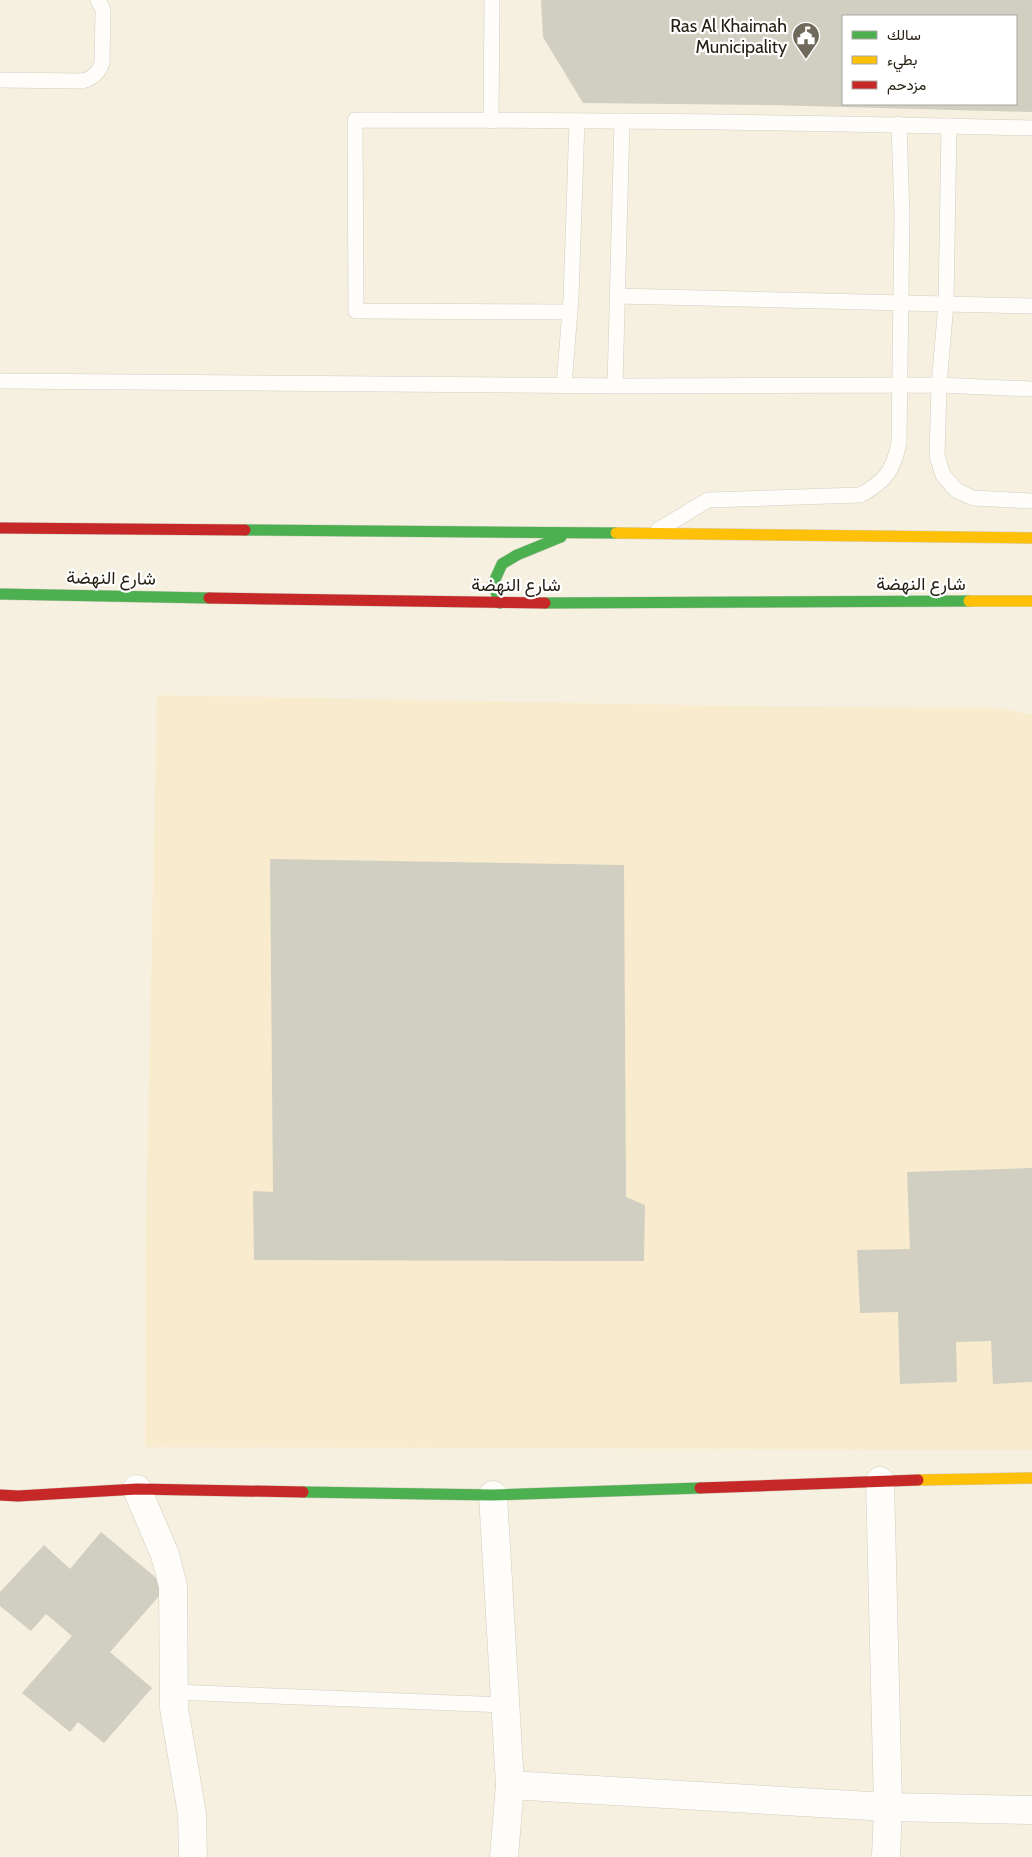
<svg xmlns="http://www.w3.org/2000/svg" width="1032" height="1857" font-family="Cabin,Vazirmatn,sans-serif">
	<rect width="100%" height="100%" fill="#f6f0e0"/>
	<polygon fill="#f9ecce" points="157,695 737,706 999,708 1032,715 1032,1450 145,1447 146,1221"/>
	<g fill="#d0cfc1" fill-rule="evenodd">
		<path d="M 541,0 L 1032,0 L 1032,112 L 770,105 L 583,103 L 543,37 ZM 843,16 L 1016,16 L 1016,104 L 843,104 Z"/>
		<polygon points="270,859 624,865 626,1197 645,1205 644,1261 254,1260 253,1191 273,1192"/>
		<polygon points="1032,1168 1032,1382 993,1384 991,1341 956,1342 957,1382 900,1384 898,1312 860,1313 857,1250 910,1249 907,1172"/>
		<polygon points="101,1532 167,1587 110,1652 152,1688 104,1743 78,1722 70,1732 22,1693 72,1636 46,1614 31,1631 0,1606 0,1592 44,1545 70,1569"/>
	</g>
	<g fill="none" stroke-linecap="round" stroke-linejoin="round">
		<defs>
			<g id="lane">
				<path d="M 0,80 L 81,81 C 92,79 98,74 102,63 L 103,10 L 98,0"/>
				<polyline points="491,121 492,0"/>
				<polyline points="949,126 946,304 939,385 937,456 943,475 956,490 973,498 1032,501"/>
				<polyline points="617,296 1032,306"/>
				<path d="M 570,312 L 356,311 L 355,120 C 581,120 806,122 1032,128"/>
				<polyline points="0,381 625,386 939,385 1032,389"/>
				<polyline points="564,385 571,298 577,121"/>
				<polyline points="615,385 622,121"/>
				<path d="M 658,530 L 708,500 L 860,495 C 885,482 894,470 899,442 L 902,215 L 899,124"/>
				<polyline points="173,1692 505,1705"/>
			</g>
			<g id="street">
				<polyline points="880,1481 888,1807 886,1857"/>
				<polyline points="137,1489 165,1555 173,1586 174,1708 192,1814 193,1857"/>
				<polyline points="493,1495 510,1785 504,1857"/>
				<polyline points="510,1785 888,1807 1032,1810"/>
			</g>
			<g id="fast">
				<polyline points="245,530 616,533"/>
				<polyline points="0,594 209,598"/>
				<polyline points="500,603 493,584 502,564 517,555 561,537"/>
				<polyline points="545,603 969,601"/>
				<polyline points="303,1492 493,1495 700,1488"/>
			</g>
			<g id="slow">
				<polyline points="616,533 1032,538"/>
				<polyline points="969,601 1032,601"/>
				<polyline points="918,1480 1032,1478"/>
			</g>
			<g id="jam">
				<polyline points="0,528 245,530"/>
				<polyline points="209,598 545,603"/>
				<polyline points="700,1488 918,1480"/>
				<polyline points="0,1495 18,1496 137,1489 303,1492"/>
			</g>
		</defs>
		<use href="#lane" stroke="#d3cdc0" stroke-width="16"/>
		<use href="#street" stroke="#d3cdc0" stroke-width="29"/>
		<use href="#fast" stroke="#d3cdc0" stroke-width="12"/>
		<use href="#slow" stroke="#d3cdc0" stroke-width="12"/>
		<use href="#jam" stroke="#d3cdc0" stroke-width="12"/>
		<use href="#lane" stroke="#fefdfa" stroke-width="15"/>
		<use href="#street" stroke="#fefdfa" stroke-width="28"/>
		<use href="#fast" stroke="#4caf50" stroke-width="11"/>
		<use href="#slow" stroke="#ffc107" stroke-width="11"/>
		<use href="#jam" stroke="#c62828" stroke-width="11"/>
	</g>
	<defs>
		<symbol id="civic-pin" viewBox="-11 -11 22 30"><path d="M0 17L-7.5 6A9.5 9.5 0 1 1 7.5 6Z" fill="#6f695b" stroke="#fff"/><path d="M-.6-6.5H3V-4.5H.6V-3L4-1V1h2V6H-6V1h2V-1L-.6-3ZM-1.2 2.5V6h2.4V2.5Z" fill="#fff"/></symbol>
	</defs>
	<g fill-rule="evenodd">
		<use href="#civic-pin" x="790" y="20" width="32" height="43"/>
	</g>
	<g text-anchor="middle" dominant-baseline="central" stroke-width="4.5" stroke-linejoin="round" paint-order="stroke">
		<g font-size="18" fill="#262013" stroke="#fff" text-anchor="end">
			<text x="787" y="26">Ras Al Khaimah<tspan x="787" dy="21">Municipality</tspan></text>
		</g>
		<g font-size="18" fill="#262013" stroke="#fff">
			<text transform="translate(111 578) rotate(1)">شارع النهضة</text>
			<text x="921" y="584">شارع النهضة</text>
			<text x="516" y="585">شارع النهضة</text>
		</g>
	</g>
	<rect x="842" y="15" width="175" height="90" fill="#ffffff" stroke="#a8a6a1"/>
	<rect x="852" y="31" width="25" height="8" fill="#4caf50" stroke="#a8a6a1"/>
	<text x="887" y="40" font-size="15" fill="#262013">سالك</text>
	<rect x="852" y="56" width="25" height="8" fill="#ffc107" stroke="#a8a6a1"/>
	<text x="887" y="65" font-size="15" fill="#262013">بطيء</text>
	<rect x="852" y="81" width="25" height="8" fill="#c62828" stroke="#a8a6a1"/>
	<text x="887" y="90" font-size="15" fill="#262013">مزدحم</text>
</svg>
